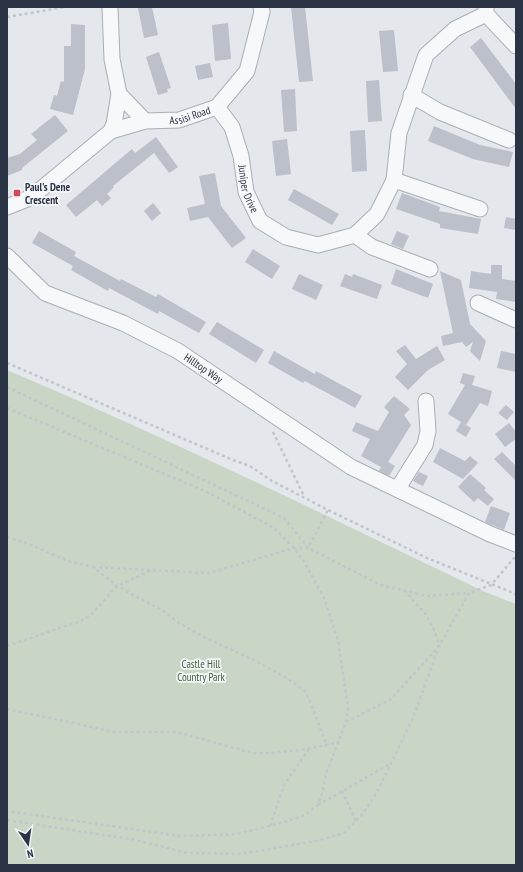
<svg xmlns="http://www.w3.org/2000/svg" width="523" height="872" font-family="'PT Sans Narrow',sans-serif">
	<rect width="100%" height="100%" fill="#e4e7ec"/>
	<path fill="#c9d6c5" d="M 7,370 C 168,438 325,515 483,591 L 516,604 L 516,865 L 7,865 Z"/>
	<g fill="#bbc0ca">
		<polygon points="152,7 158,35 144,38 138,8"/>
		<polygon points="291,7 305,7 313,81 299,82"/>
		<polygon points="228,23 231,59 215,61 212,25"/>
		<polygon points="71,24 85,25 85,69 73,115 50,109 54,95 57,96 61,81 64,82 64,46 71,46"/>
		<polygon points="394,30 398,71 383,72 379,31"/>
		<polygon points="481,38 516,84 516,109 470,47"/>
		<polygon points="159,52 171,88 167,89 168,92 158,95 146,57"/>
		<polygon points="210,63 213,77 198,80 195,66"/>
		<polygon points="379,80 382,121 368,122 366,81"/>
		<polygon points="295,89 297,131 284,132 281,90"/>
		<polygon points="55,115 68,131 22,168 22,170 7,176 7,158 20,154 37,140 31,134"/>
		<polygon points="434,126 480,145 513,152 509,167 473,159 428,141"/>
		<polygon points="365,130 367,171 352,172 350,131"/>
		<polygon points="156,137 178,167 169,173 154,153 113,186 114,187 107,194 111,198 102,206 97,200 76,217 66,205 132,149 135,153"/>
		<polygon points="287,139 291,174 276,176 272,141"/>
		<polygon points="215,173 221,206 246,238 232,248 208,217 190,221 187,208 205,204 199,176"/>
		<polygon points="294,189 339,214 332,225 288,200"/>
		<polygon points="402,193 440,207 439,211 481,219 478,234 440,228 440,224 396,209"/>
		<polygon points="153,203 161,213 152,221 144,211"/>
		<polygon points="506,217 516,219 516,230 504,228"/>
		<polygon points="39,231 76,252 74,256 120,281 121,279 156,297 158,294 206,322 199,333 159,311 158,314 109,288 108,291 71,270 73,266 32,243"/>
		<polygon points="397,231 409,236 403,249 391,244"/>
		<polygon points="253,249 280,266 272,279 245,262"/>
		<polygon points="491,265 502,265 502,279 516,281 516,302 496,299 497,292 469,288 471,271 491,274"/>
		<polygon points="396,269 433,284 428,298 391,284"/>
		<polygon points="440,271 461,280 470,324 486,341 480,361 470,351 473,342 466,347 462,342 443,346 441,336 453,333"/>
		<polygon points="299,274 323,285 316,300 292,289"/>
		<polygon points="345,274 352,277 353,274 382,285 377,299 340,286"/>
		<polygon points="217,322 264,350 256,363 209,334"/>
		<polygon points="405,345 416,359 437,346 445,360 428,370 408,390 395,377 407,364 396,351"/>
		<polygon points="274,351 315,374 316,371 362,396 355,408 305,381 303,383 268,363"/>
		<polygon points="501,351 516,354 516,372 497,368"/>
		<polygon points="463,373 475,376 472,385 492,391 488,406 480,403 466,425 448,414 465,385 460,383"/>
		<polygon points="394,396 410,409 404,415 411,425 388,462 395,466 389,476 379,471 381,467 361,456 370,439 352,431 356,422 378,431 389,412 384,407"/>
		<polygon points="506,405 514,412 507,420 498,413"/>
		<polygon points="461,422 471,428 466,437 456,431"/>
		<polygon points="509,423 516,432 516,439 505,447 495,434"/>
		<polygon points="440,448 465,461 470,456 478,463 463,479 433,462"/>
		<polygon points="502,452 516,466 516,481 494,459"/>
		<polygon points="419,472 428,476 423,486 413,481"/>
		<polygon points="470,474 486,488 484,490 494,499 488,506 478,498 474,502 458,487"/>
		<polygon points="491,506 510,513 504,530 485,522"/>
	</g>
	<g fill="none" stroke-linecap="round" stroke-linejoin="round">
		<defs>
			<g id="street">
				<polyline points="486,7 486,14 516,46"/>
				<polyline points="119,94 145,121"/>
				<polyline points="411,95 440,112 509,140"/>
				<path id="s1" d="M 217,107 L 232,127 L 241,156 L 246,192 L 260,221 L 286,237 L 318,245 L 355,235 L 377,214 L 394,180 L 399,133 L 426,55 L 455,29 L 486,14"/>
				<path id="s2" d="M 111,131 L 145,121 L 179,120 L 217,107 L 247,71 L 262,12 L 261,7"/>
				<polyline points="394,180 480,209"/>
				<polyline points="7,207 27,199 40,190 111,131 114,124 119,94 112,59 110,7"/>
				<polyline points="355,235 372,247 430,269"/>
				<path id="s3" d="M 7,256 L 45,293 L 123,323 L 178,351 L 351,467 L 490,534 L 516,544"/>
				<polyline points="478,303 516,320"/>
				<polyline points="398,488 425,445 428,431 426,401"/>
			</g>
		</defs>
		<use href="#street" stroke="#a9aeb7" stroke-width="17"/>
		<g stroke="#c2c5cb" stroke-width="2.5" stroke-dasharray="3 3" stroke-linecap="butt">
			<polyline points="7,17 65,7"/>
			<polyline points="7,363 233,460 250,466 272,481 328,510 427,558 516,594"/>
			<polyline points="7,387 284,518 308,548 381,585 427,596 469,593"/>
			<polyline points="7,408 205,491 274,528 294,548 305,563 324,598 338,640 348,708 346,722 326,774 323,791 318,805 305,815 288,821 237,834 180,836 7,811"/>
			<polyline points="273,432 304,496"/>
			<polyline points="7,537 24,542 68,561 93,567 117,586 165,612 179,623 204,637 256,661 285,677 305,691 310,701 327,746"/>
			<polyline points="93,567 209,573 294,548 308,548 328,510"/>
			<polyline points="7,646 78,622 91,615 117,586 150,571"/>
			<polyline points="7,709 115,732 176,732 253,753 274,753 308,749 339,742"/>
			<polyline points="346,722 390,700 439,646 469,593 491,585 515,557"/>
			<polyline points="342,791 356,821"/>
			<polyline points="318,805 388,765"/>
			<polyline points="7,820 136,840 187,853 239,854 316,841 344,833 362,815 376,794 413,718 439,646 435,632 425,613 404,590"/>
			<polyline points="270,826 284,785 309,749"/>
		</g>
		<use href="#street" stroke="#f7f8fa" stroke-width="15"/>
	</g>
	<rect fill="#d1495b" stroke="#f4f6f9" stroke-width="1.5" x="13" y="189" width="8" height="8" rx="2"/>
	<g text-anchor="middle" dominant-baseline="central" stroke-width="3.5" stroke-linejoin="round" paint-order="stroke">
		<g font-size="11" fill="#2b3445" stroke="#f4f6f9">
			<text stroke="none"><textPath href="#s2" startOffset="81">Assisi Road</textPath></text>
			<text stroke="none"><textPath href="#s1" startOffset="89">Juniper Drive</textPath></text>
			<text stroke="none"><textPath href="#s3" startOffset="229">Hilltop Way</textPath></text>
		</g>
		<g font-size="11" font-weight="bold" fill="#2b3445" stroke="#f4f6f9" text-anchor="start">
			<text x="25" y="187">Paul's Dene<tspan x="25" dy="13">Crescent</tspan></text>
		</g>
		<g font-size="11" fill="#3f6138" stroke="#f4f6f9">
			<text x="201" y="664">Castle Hill<tspan x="201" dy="13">Country Park</tspan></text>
		</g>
	</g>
	<rect width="523" height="872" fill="none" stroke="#2b3445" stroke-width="16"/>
	<g transform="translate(28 844) rotate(167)" stroke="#f4f6f9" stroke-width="3" paint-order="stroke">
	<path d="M0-3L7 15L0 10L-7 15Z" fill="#2b3445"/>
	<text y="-6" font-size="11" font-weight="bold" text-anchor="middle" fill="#2b3445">N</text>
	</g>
</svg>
